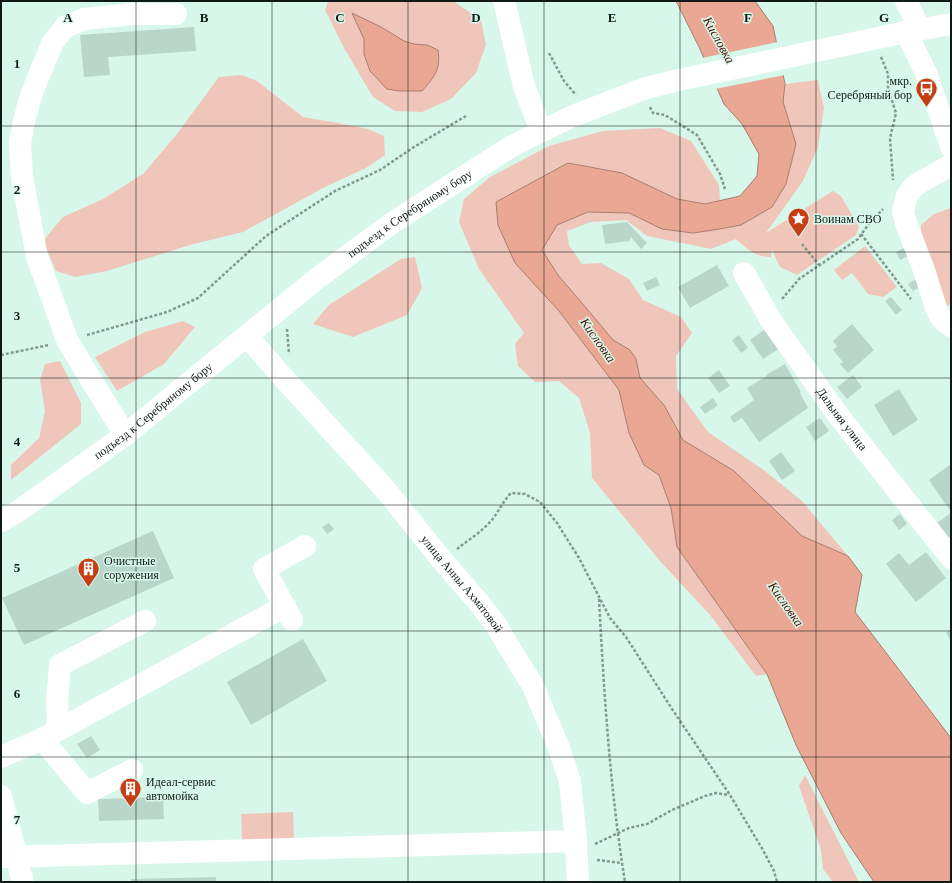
<svg xmlns="http://www.w3.org/2000/svg" width="952" height="883" font-family="'Times New Roman',serif">
	<rect width="100%" height="100%" fill="#d7f7ea"/>
	<g fill="#f0c6ba">
		<polygon points="328,1 360,1 373,2 453,1 481,20 486,45 476,73 451,99 422,112 395,111 373,97 344,48 325,10"/>
		<polygon points="242,75 257,81 303,117 338,123 368,129 384,136 385,155 366,168 323,188 243,232 190,245 107,271 75,277 56,271 43,241 63,217 103,199 143,174 177,134 219,77"/>
		<path d="M 818,80 L 824,108 L 818,147 L 803,181 L 766,233 L 833,191 L 841,196 L 859,227 L 856,235 L 797,275 L 780,267 L 772,250 L 771,257 C 755,257 748,249 736,239 L 711,249 L 647,236 L 626,220 L 591,222 L 567,231 L 569,245 L 582,264 L 601,263 L 629,279 L 643,300 L 681,317 L 692,333 L 676,356 L 677,389 L 708,432 L 765,471 L 802,501 L 848,556 L 802,536 L 734,471 L 683,440 L 664,405 L 640,378 L 636,359 L 630,350 L 613,340 L 598,322 L 558,275 L 542,250 L 557,225 L 588,212 L 629,213 L 662,229 L 741,225 L 771,207 L 786,184 L 796,144 L 783,102 L 785,84 Z"/>
		<polygon points="660,128 691,141 719,185 720,201 705,204 677,199 622,173 568,163 496,202 515,263 559,311 619,390 629,433 644,465 659,475 671,508 677,547 767,674 756,676 710,615 660,561 592,478 590,433 579,398 559,381 535,382 518,366 515,344 524,333 479,269 459,222 464,199 490,177 549,146 603,131"/>
		<polygon points="951,208 951,303 945,309 921,242 921,225 934,214"/>
		<polygon points="865,246 897,287 883,297 868,294 852,273 842,280 834,270"/>
		<polygon points="415,257 422,288 407,315 353,337 313,324 329,305 401,259"/>
		<polygon points="183,321 195,327 164,364 117,391 95,357 145,332"/>
		<polygon points="60,361 81,403 81,424 11,480 11,465 39,438 45,411 40,380 45,364"/>
		<polygon points="805,775 859,882 833,882 823,869 821,850 799,786"/>
		<polygon points="293,812 294,839 242,841 241,814"/>
	</g>
	<g fill="#eaa794" stroke="#a87d6e">
		<polygon points="676,1 755,1 773,26 785,84 783,102 796,144 786,184 772,207 741,225 720,229 693,233 662,229 629,213 588,212 557,225 542,250 558,275 598,322 613,340 630,350 636,359 640,378 664,405 683,440 734,471 802,536 848,556 862,575 855,612 951,738 951,882 874,882 841,833 796,745 767,674 677,547 671,508 659,475 644,465 629,433 619,390 559,311 515,263 498,225 496,202 568,163 622,173 677,199 705,204 740,196 757,176 759,154 742,124 724,104 699,47"/>
		<path d="M 352,13 L 381,27 L 404,41 L 414,44 L 427,45 L 438,50 C 441,70 434,77 422,91 L 400,91 L 387,89 L 370,71 L 364,54 L 364,39 Z"/>
	</g>
	<polygon fill="#d7f7ea" points="778,42 785,75 715,89 702,58"/>
	<g fill="#b8d7ca">
		<polygon points="194,27 196,51 108,57 110,75 84,77 80,35"/>
		<polygon points="627,222 647,243 641,249 631,237 629,241 605,244 602,225"/>
		<polygon points="908,246 912,254 900,260 896,252"/>
		<polygon points="717,265 729,286 690,308 678,287"/>
		<polygon points="656,277 660,285 647,291 643,283"/>
		<polygon points="919,277 924,285 913,291 908,284"/>
		<polygon points="891,297 902,310 896,315 885,301"/>
		<polygon points="852,324 874,350 848,373 840,364 843,362 833,350 837,346 833,341"/>
		<polygon points="767,328 780,348 763,359 750,340"/>
		<polygon points="739,335 748,348 741,353 732,340"/>
		<polygon points="785,364 801,392 800,393 808,408 759,442 742,418 734,423 730,417 754,400 747,388 767,376 766,375"/>
		<polygon points="719,370 730,386 719,393 708,378"/>
		<polygon points="853,375 862,387 847,399 837,387"/>
		<polygon points="899,389 918,420 893,436 874,405"/>
		<polygon points="713,398 718,405 705,414 700,407"/>
		<polygon points="820,418 829,431 815,441 806,427"/>
		<polygon points="781,452 795,471 782,480 769,461"/>
		<polygon points="951,464 951,512 929,480"/>
		<polygon points="951,513 951,537 948,539 937,523"/>
		<polygon points="900,514 907,524 899,530 892,520"/>
		<polygon points="329,523 334,529 327,534 322,527"/>
		<polygon points="153,531 174,578 24,645 2,598"/>
		<polygon points="926,552 946,578 916,602 886,564 899,553 909,565"/>
		<polygon points="951,629 951,641 946,633"/>
		<polygon points="303,639 327,681 251,725 227,682"/>
		<polygon points="91,736 100,750 87,758 77,744"/>
		<polygon points="163,797 164,819 99,821 98,799"/>
		<polygon points="216,877 216,882 131,882 131,879"/>
	</g>
	<g fill="none" stroke-linecap="round" stroke-linejoin="round">
		<g stroke="#829990" stroke-width="2.5" stroke-dasharray="3 2" stroke-linecap="butt">
			<polyline points="549,53 564,81 576,95"/>
			<polyline points="881,57 888,74 888,89 896,113 890,138 893,180"/>
			<polyline points="650,107 653,113 665,115 697,135 720,174 725,189"/>
			<polyline points="861,234 911,299"/>
			<polyline points="802,244 819,265"/>
			<polyline points="782,299 799,279 858,239 868,225 883,209"/>
			<polyline points="287,329 289,354"/>
			<polyline points="87,335 167,312 198,298 266,236 335,191 380,170 414,147 466,116"/>
			<polyline points="1,355 49,345"/>
			<path d="M 457,549 C 467,541 480,533 489,523 C 498,514 502,502 511,493 L 525,494 L 540,502 L 557,523 L 579,558 L 610,618 L 626,637 L 672,709 L 730,795 L 763,850 L 774,871 L 777,882"/>
			<path d="M 599,599 C 604,693 610,789 625,882"/>
			<polyline points="595,844 629,828 647,824 672,810 705,796 716,793 729,795"/>
			<polyline points="597,860 622,863"/>
		</g>
		<g stroke="#fff" stroke-width="22">
			<polyline points="504,1 524,86 541,131"/>
			<polyline points="906,1 920,29"/>
			<polyline points="906,32 926,73 951,147"/>
			<polyline points="951,165 914,186 906,198 903,212 906,223 924,270 936,308 940,316 945,322 951,326"/>
			<path id="s1" d="M 744,273 L 772,322 L 838,415 L 951,558"/>
			<path id="s2" d="M 247,336 L 280,374 L 384,488 L 442,560 L 480,604 L 496,625 L 514,655 L 533,686 L 559,748 L 570,782 L 576,841 L 578,882"/>
			<polyline points="125,435 68,342 37,257 22,177 20,143 24,121 30,99 39,75 53,42 65,27 84,19 133,14 176,14"/>
			<path id="s3" d="M 1,521 L 20,510 L 125,435 L 319,277 L 392,223 L 512,146 L 573,116 L 643,89 L 670,82 L 906,32 L 951,24"/>
			<polyline points="292,620 264,569 305,546"/>
			<polyline points="58,730 57,702 60,665 145,621"/>
			<polyline points="42,739 87,793 132,770"/>
			<polyline points="1,757 42,739 285,606"/>
			<polyline points="1,796 23,882"/>
			<polyline points="1,857 576,841"/>
		</g>
	</g>
	<path fill="none" stroke="#0f1a16" stroke-width="1" stroke-opacity="0.55" d="M 136,1 L 136,882M 272,1 L 272,882M 408,1 L 408,882M 544,1 L 544,882M 680,1 L 680,882M 816,1 L 816,882M 1,126 L 951,126M 1,252 L 951,252M 1,378 L 951,378M 1,505 L 951,505M 1,631 L 951,631M 1,757 L 951,757"/>
	<defs>
		<symbol id="bus-pin" viewBox="-11 -11 22 30"><path d="M0 17L-7.5 6A9.5 9.5 0 1 1 7.5 6Z" fill="#c73e15" stroke="#d7f7ea"/><path d="M-5-6H5V4H4V6H2V4H-2V6H-4V4H-5ZM-3.5-4V0h7V-4ZM-3.5 1.2v1.5H-2V1.2ZM2 1.2v1.5H3.5V1.2Z" fill="#fff"/></symbol>
		<symbol id="sight-pin" viewBox="-11 -11 22 30"><path d="M0 17L-7.5 6A9.5 9.5 0 1 1 7.5 6Z" fill="#c73e15" stroke="#d7f7ea"/><path d="M0-6L1.8-2.2L6-1.7L2.9 1.2L3.7 5.4L0 3.3L-3.7 5.4L-2.9 1.2L-6-1.7L-1.8-2.2Z" fill="#fff"/></symbol>
		<symbol id="building-pin" viewBox="-11 -11 22 30"><path d="M0 17L-7.5 6A9.5 9.5 0 1 1 7.5 6Z" fill="#c73e15" stroke="#d7f7ea"/><path d="M-4-6H4V6H1V3H-1V6H-4ZM-2.5-4.3h1.7v1.8h-1.7ZM.8-4.3h1.7v1.8H.8ZM-2.5-1h1.7V.8h-1.7ZM.8-1h1.7V.8H.8Z" fill="#fff"/></symbol>
	</defs>
	<g fill-rule="evenodd">
		<use href="#bus-pin" x="914" y="76" width="25" height="34"/>
		<use href="#sight-pin" x="786" y="206" width="25" height="34"/>
		<use href="#building-pin" x="76" y="556" width="25" height="34"/>
		<use href="#building-pin" x="118" y="776" width="25" height="34"/>
	</g>
	<g text-anchor="middle" dominant-baseline="central" stroke-width="3" stroke-linejoin="round" paint-order="stroke">
		<g font-size="12" fill="#0f1a16" stroke="#d7f7ea" text-anchor="start">
			<text x="912" y="81" text-anchor="end">мкр.<tspan x="912" dy="14">Серебряный бор</tspan></text>
			<text x="814" y="219">Воинам СВО</text>
			<text x="104" y="561">Очистные<tspan x="104" dy="14">соружения</tspan></text>
			<text x="146" y="782">Идеал-сервис<tspan x="146" dy="14">автомойка</tspan></text>
		</g>
		<g font-size="12" fill="#0f1a16" stroke="#d7f7ea">
			<text stroke="none"><textPath href="#s3" startOffset="512">подъезд к Серебряному бору</textPath></text>
			<text stroke="none"><textPath href="#s3" startOffset="188">подъезд к Серебряному бору</textPath></text>
			<text stroke="none"><textPath href="#s1" startOffset="176">Дальняя улица</textPath></text>
			<text stroke="none"><textPath href="#s2" startOffset="328">улица Анны Ахматовой</textPath></text>
		</g>
		<g font-size="13" font-style="italic" fill="#4c1203" stroke="#d7f7ea">
			<text transform="translate(719 40) rotate(61)">Кисловка</text>
			<text transform="translate(598 340) rotate(55)">Кисловка</text>
			<text transform="translate(786 604) rotate(55)">Кисловка</text>
		</g>
	</g>
	<g font-size="13" text-anchor="middle" font-weight="bold" fill="#0f1a16" stroke="#d7f7ea" stroke-width="3" stroke-linejoin="round" paint-order="stroke">
		<text x="68" y="22">A</text>
		<text x="204" y="22">B</text>
		<text x="340" y="22">C</text>
		<text x="476" y="22">D</text>
		<text x="612" y="22">E</text>
		<text x="748" y="22">F</text>
		<text x="884" y="22">G</text>
		<text x="17" y="68">1</text>
		<text x="17" y="194">2</text>
		<text x="17" y="320">3</text>
		<text x="17" y="446">4</text>
		<text x="17" y="572">5</text>
		<text x="17" y="698">6</text>
		<text x="17" y="824">7</text>
	</g>
	<rect width="952" height="883" fill="none" stroke="#0f1a16" stroke-width="4"/>
</svg>
